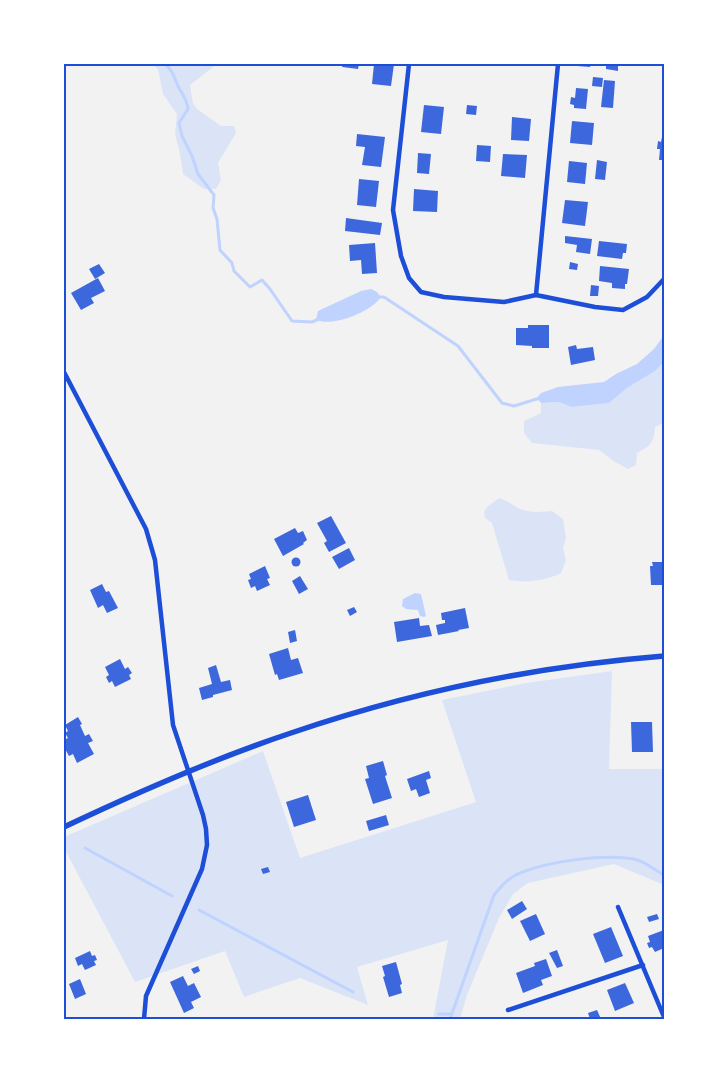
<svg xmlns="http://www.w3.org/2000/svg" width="728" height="1083" font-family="'Noto Sans',sans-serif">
	<rect width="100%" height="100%" fill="#f2f2f2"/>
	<g fill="#dbe4f7">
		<polygon points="152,64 217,64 190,85 193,103 197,109 221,126 234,126 236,133 218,163 221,180 216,189 204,189 183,174 180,154 175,134 177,114 163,94 158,69"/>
		<path d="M 664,362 L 664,423 L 655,427 C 654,442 651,446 637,453 L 636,465 L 628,469 L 615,462 L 599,450 L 532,443 L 524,433 L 524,421 L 541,413 L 541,403 L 559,402 L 573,407 L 609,403 L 627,388 L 655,371 Z"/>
		<path d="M 499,498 C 507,500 512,505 520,509 C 531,513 541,512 552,511 L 563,519 L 566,538 L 563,548 L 566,560 L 561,573 C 545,581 526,583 509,580 L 492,523 L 485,518 L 484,512 L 487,507 Z"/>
		<polygon points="612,671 609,769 664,769 664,885 614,864 528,883 513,894 499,918 467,995 460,1019 433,1019 448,940 357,967 368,1005 300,978 244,997 225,951 135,982 64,848 64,837 263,751 300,858 476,802 442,700 526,683"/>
	</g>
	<g fill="#bfd3fe">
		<path d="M 371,289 L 377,292 L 381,297 C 371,312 333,327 316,320 L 318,311 L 361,291 Z"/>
		<polygon points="664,335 664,362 655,371 627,388 609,403 572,407 559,402 541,403 537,398 541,393 558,387 604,382 616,374 637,364 654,349"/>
		<polygon points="415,593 421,594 426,616 424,617 420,616 418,610 406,609 402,606 403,599"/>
	</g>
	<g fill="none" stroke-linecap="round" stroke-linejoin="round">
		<g stroke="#bfd3fe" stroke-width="3">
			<path d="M 165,64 C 173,71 174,77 178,86 C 182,94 187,99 188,109 L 179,123 L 182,136 L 192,156 L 198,174 L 214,195 L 213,208 L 217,219 L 220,250 L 232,263 L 234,271 L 250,287 L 262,280 L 270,289 L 292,321 L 312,322 L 319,319"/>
			<polyline points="378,297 384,297 458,346 502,403 514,406 540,398"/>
			<polyline points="85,848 172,896"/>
			<polyline points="199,910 353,992"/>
			<polyline points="439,1014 451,1014"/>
			<path d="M 450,1019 L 494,895 C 501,886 509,877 520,873 C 549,861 603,854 634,859 C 644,861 655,870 664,875"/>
		</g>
	</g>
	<g fill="#3d67dc">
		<polygon points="343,64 359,64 358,69 342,67"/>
		<polygon points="374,64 394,64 391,86 372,84"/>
		<polygon points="577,64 591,64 590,67 577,66"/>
		<polygon points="606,64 618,64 618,71 606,69"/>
		<polygon points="593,77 603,78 602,87 592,86"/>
		<polygon points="604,80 615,81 613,108 601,107"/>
		<polygon points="576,88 588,89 586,109 574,108 574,105 570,104 571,97 575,98"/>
		<polygon points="424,105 444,107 441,134 421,132"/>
		<polygon points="467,105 477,106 476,115 466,114"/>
		<polygon points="512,117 531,119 529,141 511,140"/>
		<polygon points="572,121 594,123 592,145 570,143"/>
		<polygon points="357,134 385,137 381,167 362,165 365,147 356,146"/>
		<polygon points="662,137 664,137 664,160 659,160 660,149 657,149 658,141 661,142"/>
		<polygon points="477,145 491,146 490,162 476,161"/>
		<polygon points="418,153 431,154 429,174 417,173"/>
		<polygon points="503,154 527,155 525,178 501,176"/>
		<polygon points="597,160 607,162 605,180 595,179"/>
		<polygon points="569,161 587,163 585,184 567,182"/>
		<polygon points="359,179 379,181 376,207 357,205"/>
		<polygon points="414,189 438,191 437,212 413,211"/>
		<polygon points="565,200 588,202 585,226 562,223"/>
		<polygon points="346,218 382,223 380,235 345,231"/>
		<polygon points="565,236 592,239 590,254 576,252 577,245 565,243"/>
		<polygon points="599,241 627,244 626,253 623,253 622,259 597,256"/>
		<polygon points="375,243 377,273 362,274 361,260 350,261 349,245"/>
		<polygon points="570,262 578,264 577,270 569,269"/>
		<polygon points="99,264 105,273 95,279 89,269"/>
		<polygon points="600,266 629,269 627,284 625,284 625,289 612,288 612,283 599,281"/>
		<polygon points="98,278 105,291 91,298 94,303 81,310 71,293"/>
		<polygon points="591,285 599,286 598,296 590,296"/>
		<polygon points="528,325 549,325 549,348 532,348 532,346 516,345 516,328 528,328"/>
		<polygon points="576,345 577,349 593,347 595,360 571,365 568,347"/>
		<polygon points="331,516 346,543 329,552 324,543 327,541 317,523"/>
		<polygon points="295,528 298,533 303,531 307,540 303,543 304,544 283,556 274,539"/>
		<polygon points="349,548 355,560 339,569 332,557"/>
		<circle cx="296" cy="562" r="4.5"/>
		<polygon points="652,562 664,562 664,590 662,590 662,585 651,585 650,566 653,566"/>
		<polygon points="265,566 270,578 267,579 270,585 257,591 255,586 251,588 248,580 251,579 249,574"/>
		<polygon points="300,576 308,589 299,594 292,581"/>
		<polygon points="102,584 106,592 109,591 118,608 107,613 103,605 98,608 90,590"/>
		<polygon points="354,607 357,612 350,616 347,610"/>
		<polygon points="465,608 469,628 458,630 459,631 438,635 436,625 445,623 445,620 442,620 441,613"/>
		<polygon points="419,618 420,626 429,625 432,636 397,642 394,622"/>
		<polygon points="295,630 297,641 290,643 288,632"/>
		<polygon points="288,648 291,660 298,658 303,673 279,680 277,674 275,675 269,654"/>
		<polygon points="120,659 125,669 128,667 132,673 129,675 131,679 115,687 112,681 109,683 106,677 109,675 105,667"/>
		<polygon points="216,665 221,682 230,680 232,690 213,695 213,697 202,700 199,688 212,684 208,668"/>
		<polygon points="78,717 82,724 80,725 85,736 89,734 93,741 88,743 94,754 77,763 73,754 69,756 64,747 64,740 68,738 65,733 68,731 65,725"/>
		<polygon points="631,722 652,722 653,752 632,752"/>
		<polygon points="383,761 387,775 385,776 392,798 373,804 365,779 369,778 366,766"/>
		<polygon points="429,771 431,778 426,780 430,793 419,797 416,789 411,791 407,779"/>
		<polygon points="308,795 316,820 294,827 286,802"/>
		<polygon points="386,815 389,825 369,831 366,821"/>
		<polygon points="268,867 270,872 263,874 261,869"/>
		<polygon points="522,901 527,909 512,919 507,910"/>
		<polygon points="536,914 545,934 530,941 520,921"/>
		<polygon points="657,914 659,919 649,922 647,917"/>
		<polygon points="611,927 623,956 605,963 593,934"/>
		<polygon points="664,930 664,948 655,952 652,947 649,948 647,943 650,942 648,936"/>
		<polygon points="557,950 563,966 557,968 549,953"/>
		<polygon points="90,951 92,956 95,955 97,960 94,961 96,965 85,970 82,964 78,966 75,958"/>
		<polygon points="546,959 552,976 541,980 543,985 523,993 516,973 535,966 534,963"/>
		<polygon points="396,962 402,984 400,985 402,993 389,997 383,977 385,976 382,966"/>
		<polygon points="198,966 200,971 194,974 191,969"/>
		<polygon points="183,976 188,986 194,983 201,997 191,1002 194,1008 184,1013 170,982"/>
		<polygon points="80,979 86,994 75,999 69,984"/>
		<polygon points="625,983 634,1003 615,1011 607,990"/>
		<polygon points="597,1010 601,1019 590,1019 588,1013"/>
	</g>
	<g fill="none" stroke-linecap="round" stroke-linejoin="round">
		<g stroke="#1d4ed8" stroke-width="4.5">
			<polyline points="409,64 393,210 401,256 409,278 421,292 444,297 504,302 536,295 595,307 623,310 647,297 664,279"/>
			<polyline points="536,295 558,64"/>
			<polyline points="64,372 146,529 155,560 173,725 203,815 206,829 207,845 202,869 146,996 144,1019"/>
			<polyline points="618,907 664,1017"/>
			<polyline points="508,1010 643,965"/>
		</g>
		<path stroke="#1d4ed8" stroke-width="5.5" d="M 64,827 C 138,792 213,759 291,733 C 411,692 538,666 664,656"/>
	</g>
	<rect width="728" height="1083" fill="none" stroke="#ffffff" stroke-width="130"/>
	<rect x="65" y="65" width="598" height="953" fill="none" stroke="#1d4ed8" stroke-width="2"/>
</svg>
